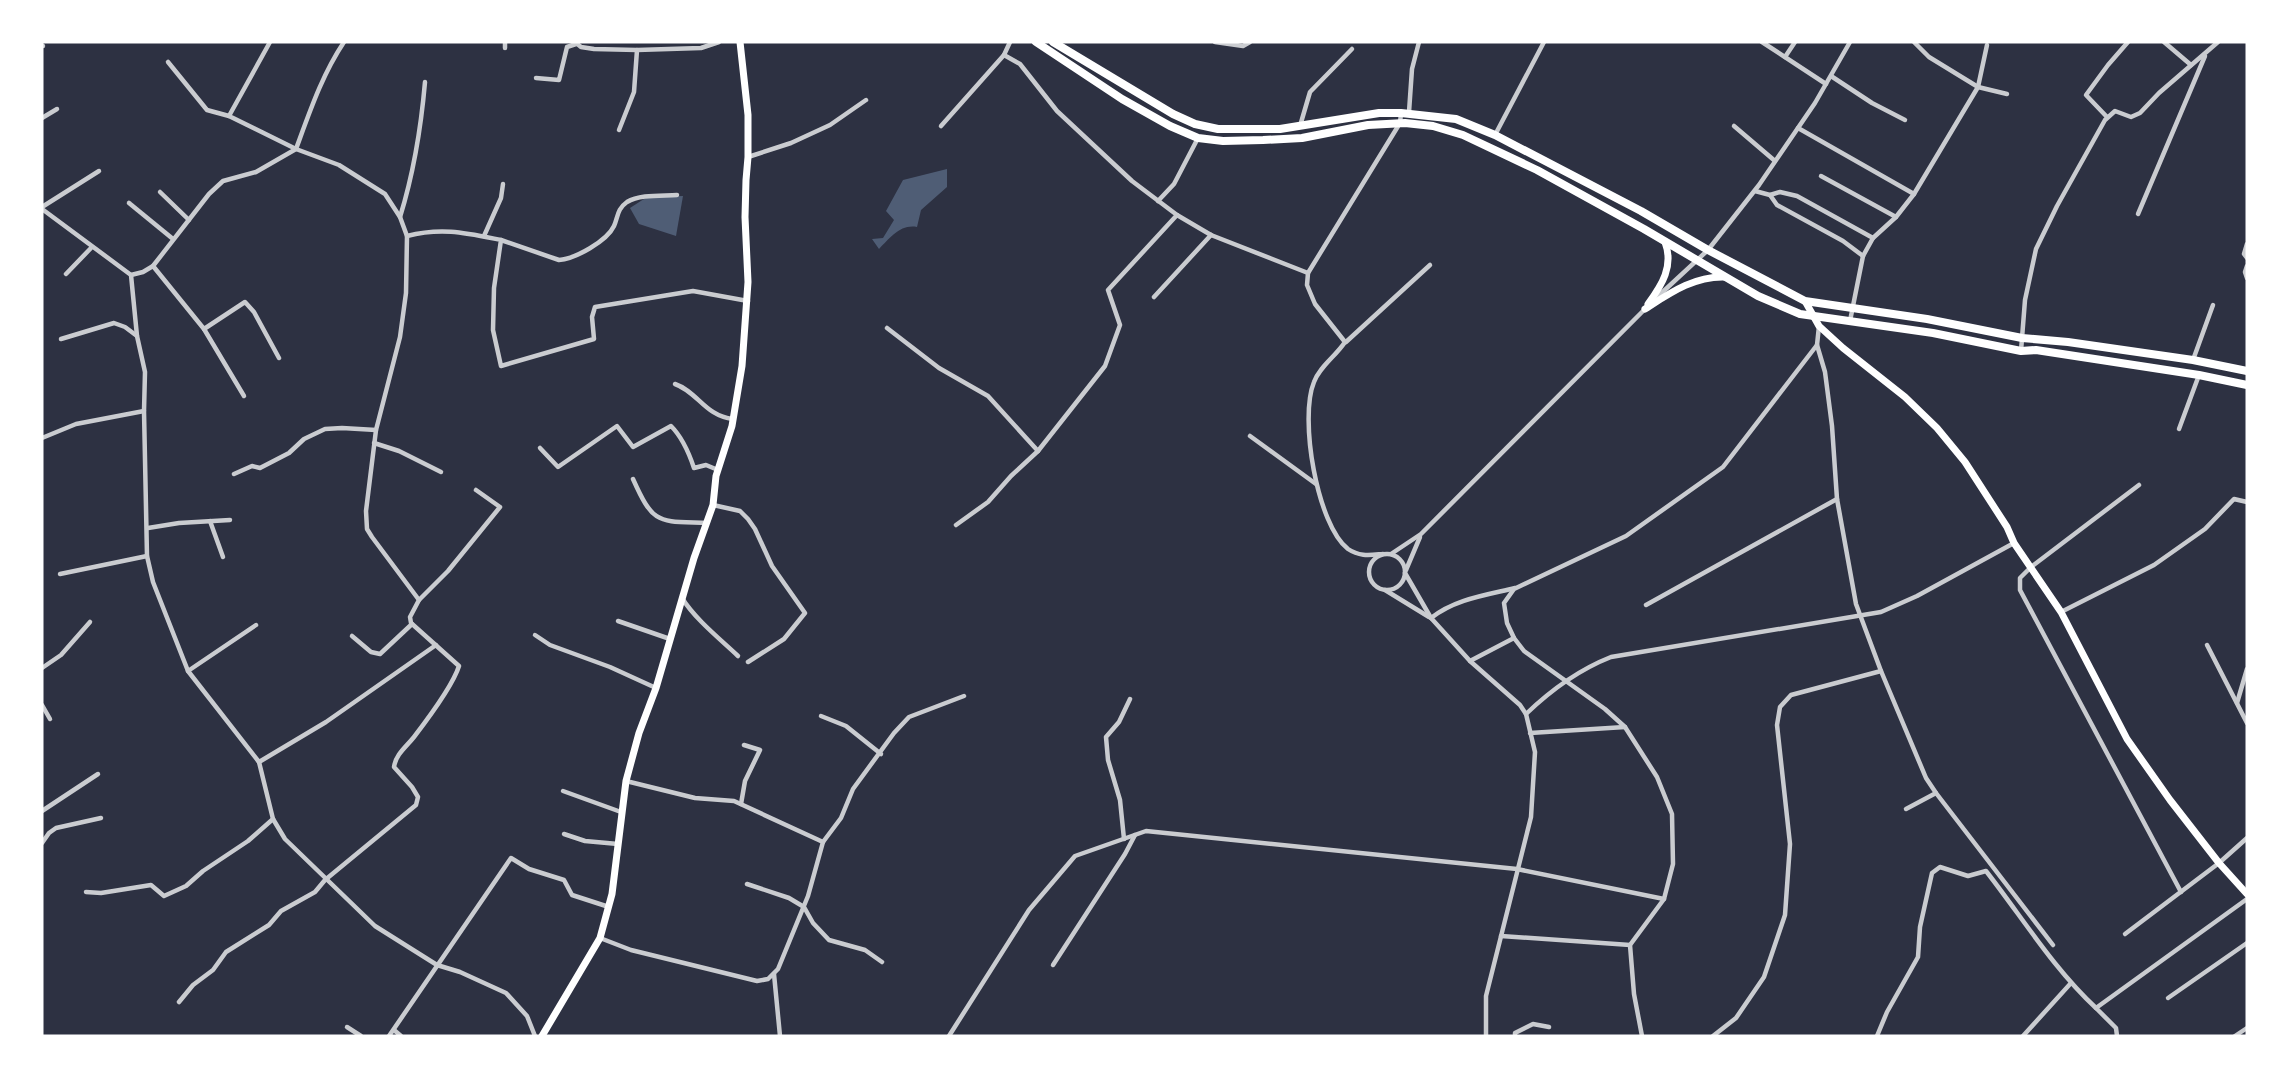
<svg xmlns="http://www.w3.org/2000/svg" width="2289" height="1078" font-family="Roboto,sans-serif">
	<rect width="100%" height="100%" fill="#2d3142"/>
	<g fill="#4f5d75">
		<path d="M 947,169 L 947,187 L 921,210 L 917,227 C 900,224 890,238 879,249 L 872,239 L 883,238 L 894,220 L 886,211 L 903,180 Z"/>
		<polygon points="683,196 676,236 639,224 630,208 647,197"/>
	</g>
	<g fill="none" stroke-linecap="round" stroke-linejoin="round">
		<g stroke="#caccd0" stroke-width="4.5">
			<polyline points="575,42 581,47 594,49 637,50 701,48 719,42"/>
			<polyline points="1215,42 1243,46 1250,42"/>
			<polyline points="1762,42 1826,84"/>
			<polyline points="1914,42 1929,57 1978,87 2007,94"/>
			<polyline points="2164,42 2191,65"/>
			<polyline points="42,46 43,46"/>
			<polyline points="505,48 505,42"/>
			<polyline points="1785,57 1795,42"/>
			<polyline points="168,62 207,110 229,116"/>
			<polyline points="1831,76 1872,103 1905,120"/>
			<polyline points="536,78 559,80 567,47 576,44"/>
			<polyline points="1409,112 1412,69 1419,42"/>
			<polyline points="2107,117 2086,95 2108,65 2128,42"/>
			<polyline points="42,118 57,109"/>
			<polyline points="941,126 1004,55"/>
			<polyline points="1300,126 1310,92 1352,49"/>
			<polyline points="1734,126 1775,161"/>
			<polyline points="1798,128 1914,194 1896,217 1873,238 1863,256 1850,321"/>
			<polyline points="619,130 634,92 637,50"/>
			<polyline points="1495,135 1544,42"/>
			<polyline points="748,157 791,143 830,125 866,100"/>
			<polyline points="1821,176 1896,217"/>
			<polyline points="1755,191 1770,195 1780,192 1797,196 1873,238"/>
			<polyline points="160,192 189,220"/>
			<polyline points="1914,194 1978,87 1987,45"/>
			<polyline points="1770,195 1777,205 1843,241 1863,256"/>
			<polyline points="1158,201 1174,184 1198,138"/>
			<polyline points="129,203 173,239"/>
			<polyline points="42,207 99,171"/>
			<polyline points="42,209 131,275 137,336 145,372 144,411 147,556 153,582 188,671 259,762 273,819 285,839 375,926 437,965 460,972 506,993 527,1016 535,1036"/>
			<polyline points="2138,214 2205,56"/>
			<polyline points="1177,215 1211,235 1308,273"/>
			<path d="M 400,217 C 414,172 421,128 425,82"/>
			<path d="M 407,236 C 442,227 466,233 501,240 L 494,288 L 493,330 L 501,366 L 594,339 L 592,317 L 595,307 L 693,291 L 748,301"/>
			<polyline points="484,236 501,198 503,184"/>
			<path d="M 501,240 L 559,260 C 575,259 607,241 614,226 C 618,217 617,209 627,202 C 640,194 662,196 677,195"/>
			<polyline points="2247,244 2244,254 2247,258"/>
			<polyline points="153,266 204,329 245,302 254,312 279,358"/>
			<polyline points="2247,266 2245,272 2247,278"/>
			<polyline points="66,274 91,248"/>
			<path d="M 131,275 L 143,272 L 153,266 L 209,194 L 223,181 L 256,172 L 296,149 C 310,111 322,75 344,42"/>
			<polyline points="1154,297 1211,235"/>
			<polyline points="1654,300 1708,250 1759,185 1815,103 1850,42"/>
			<polyline points="887,328 939,368 988,396 1038,451 1105,366 1120,325 1108,290 1177,215 1132,181 1057,111 1020,64 1004,55 1010,42"/>
			<polyline points="204,329 244,396"/>
			<polyline points="61,339 114,323 125,327 137,336"/>
			<polyline points="1346,342 1430,265"/>
			<polyline points="1817,345 1825,372 1832,426 1837,499 1856,604 1881,671 1926,778 1936,793 2053,945"/>
			<polyline points="2021,351 2025,300 2036,249 2057,206 2105,120 2115,111 2131,117 2140,113 2159,93 2218,42"/>
			<polyline points="2193,360 2213,305"/>
			<path d="M 675,384 C 698,392 705,416 733,419"/>
			<polyline points="2179,429 2199,375"/>
			<polyline points="1250,436 1316,484"/>
			<polyline points="42,438 76,424 144,411"/>
			<polyline points="374,443 399,451 441,472"/>
			<path d="M 540,448 L 558,467 L 617,426 L 633,447 L 671,426 C 683,438 689,453 694,468 L 706,465 L 718,470"/>
			<polyline points="234,474 252,466 260,468 289,453 304,439 325,429 342,428 376,430"/>
			<path d="M 633,479 C 654,526 658,521 707,523"/>
			<polyline points="2139,485 2031,567 2020,578 2020,590 2181,892"/>
			<polyline points="713,505 740,511 748,519 755,529 772,566 805,613 784,639 748,662"/>
			<polyline points="210,521 223,557"/>
			<polyline points="956,525 988,502 1011,476 1038,451"/>
			<polyline points="148,528 179,523 230,520"/>
			<path d="M 1383,554 C 1370,555 1360,557 1348,549 C 1317,525 1299,418 1314,382 C 1320,366 1336,356 1345,342 L 1315,304 L 1307,285 L 1308,273 L 1400,123 L 1401,113"/>
			<polyline points="1391,554 1421,534 1646,308"/>
			<circle cx="1387" cy="572" r="18"/>
			<polyline points="1406,570 1420,537"/>
			<polyline points="1405,573 1431,618 1470,661 1520,705 1526,714 1535,752 1531,817 1486,996 1486,1036"/>
			<polyline points="60,574 147,556"/>
			<polyline points="1385,590 1429,617"/>
			<path d="M 682,598 C 695,619 720,639 738,656"/>
			<polyline points="419,600 448,571 500,507 476,490"/>
			<polyline points="1646,605 1837,499"/>
			<polyline points="2061,612 2154,565 2205,529 2234,499 2247,502"/>
			<path d="M 1431,618 C 1455,599 1486,595 1515,588"/>
			<polyline points="618,621 670,639"/>
			<polyline points="535,635 550,645 610,667 656,688"/>
			<polyline points="352,636 371,652 380,654 412,624"/>
			<polyline points="2207,645 2247,723"/>
			<polyline points="1470,661 1514,638"/>
			<polyline points="42,668 61,655 90,622"/>
			<polyline points="188,671 256,625"/>
			<polyline points="2237,703 2247,669"/>
			<polyline points="42,705 50,719"/>
			<path d="M 1526,714 C 1551,690 1578,670 1611,657 L 1881,612 L 1917,596 L 2014,543"/>
			<polyline points="821,716 846,726 881,754"/>
			<polyline points="1530,733 1625,727"/>
			<polyline points="259,762 326,722 436,645"/>
			<polyline points="626,781 695,798 734,801 823,842"/>
			<polyline points="563,791 621,812"/>
			<polyline points="741,804 745,781 760,750 744,745"/>
			<polyline points="1906,809 1936,793"/>
			<polyline points="42,811 98,774"/>
			<polyline points="564,834 585,841 618,844"/>
			<polyline points="1124,839 1120,800 1108,760 1106,737 1119,722 1130,699"/>
			<polyline points="42,843 49,833 56,828 101,818"/>
			<polyline points="747,884 789,898 804,907 813,923 829,940 865,950 882,962"/>
			<polyline points="86,892 101,893 151,885 164,896 186,886 203,871 248,841 273,819"/>
			<polyline points="2125,934 2219,863 2247,838"/>
			<polyline points="1501,936 1630,945"/>
			<polyline points="600,938 631,950 757,981 768,979 778,969 808,896 823,842 841,818 853,789 894,733 909,717 964,696"/>
			<polyline points="1053,965 1125,854 1135,835"/>
			<polyline points="774,974 780,1036"/>
			<polyline points="2168,998 2247,943"/>
			<path d="M 179,1002 L 193,985 L 213,970 L 226,952 L 269,925 L 281,911 L 315,892 L 325,880 L 416,805 L 418,797 L 412,787 L 394,767 C 396,754 406,747 414,737 C 427,720 453,685 459,666 L 411,623 L 410,617 L 419,600 L 372,537 L 367,529 L 366,511 L 376,430 L 400,337 L 406,293 L 407,236 L 400,217 L 385,194 L 339,165 L 296,149 L 229,116 L 270,42"/>
			<polyline points="347,1027 361,1036"/>
			<polyline points="394,1030 401,1036"/>
			<polyline points="389,1036 511,858 529,869 564,880 572,895 609,907"/>
			<polyline points="949,1036 1029,910 1075,856 1146,831 1517,869 1664,899"/>
			<polyline points="1515,1036 1515,1033 1533,1024 1549,1027"/>
			<polyline points="1642,1036 1634,994 1630,945 1664,899 1673,864 1672,814 1657,777 1625,727 1605,709 1524,651 1514,638 1507,623 1504,603 1514,589 1626,536 1723,467 1817,345 1819,326"/>
			<polyline points="1713,1036 1736,1018 1764,977 1785,915 1790,844 1777,725 1780,707 1791,695 1881,671"/>
			<path d="M 1877,1036 L 1887,1012 L 1918,957 L 1920,927 L 1932,873 L 1940,867 L 1968,876 L 1986,871 C 2022,917 2053,968 2096,1008"/>
			<polyline points="2023,1036 2071,983"/>
			<polyline points="2117,1036 2116,1028 2096,1008 2247,899"/>
			<polyline points="2235,1036 2247,1028"/>
		</g>
		<g stroke="#fff" stroke-width="7">
			<polyline points="1805,301 1819,326 1843,348 1905,397 1937,428 1965,462 2007,527 2014,543 2061,612 2127,739 2170,800 2219,863 2247,894"/>
			<path d="M 1648,304 C 1662,285 1674,266 1665,242"/>
			<path d="M 1645,309 C 1670,293 1694,276 1725,277"/>
			<polyline points="542,1036 600,938 612,894 626,781 639,733 656,688 694,558 713,505 716,476 732,426 742,366 748,282 745,217 746,180 748,157 748,115 740,42"/>
		</g>
		<g stroke="#fff" stroke-width="8">
			<polyline points="1036,42 1122,99 1170,126 1198,138 1223,141 1263,140 1302,138 1368,125 1405,123 1433,126 1463,135 1537,170 1644,229 1758,296 1800,314 1933,333 2021,351 2036,350 2199,375 2247,385"/>
			<polyline points="1053,42 1173,114 1195,124 1218,129 1280,129 1379,113 1401,113 1456,119 1495,135 1641,211 1708,250 1805,301 1927,319 2022,338 2068,342 2193,360 2247,371"/>
		</g>
	</g>
	<rect width="2289" height="1078" fill="none" stroke="#ffffff" stroke-width="87"/>
</svg>
